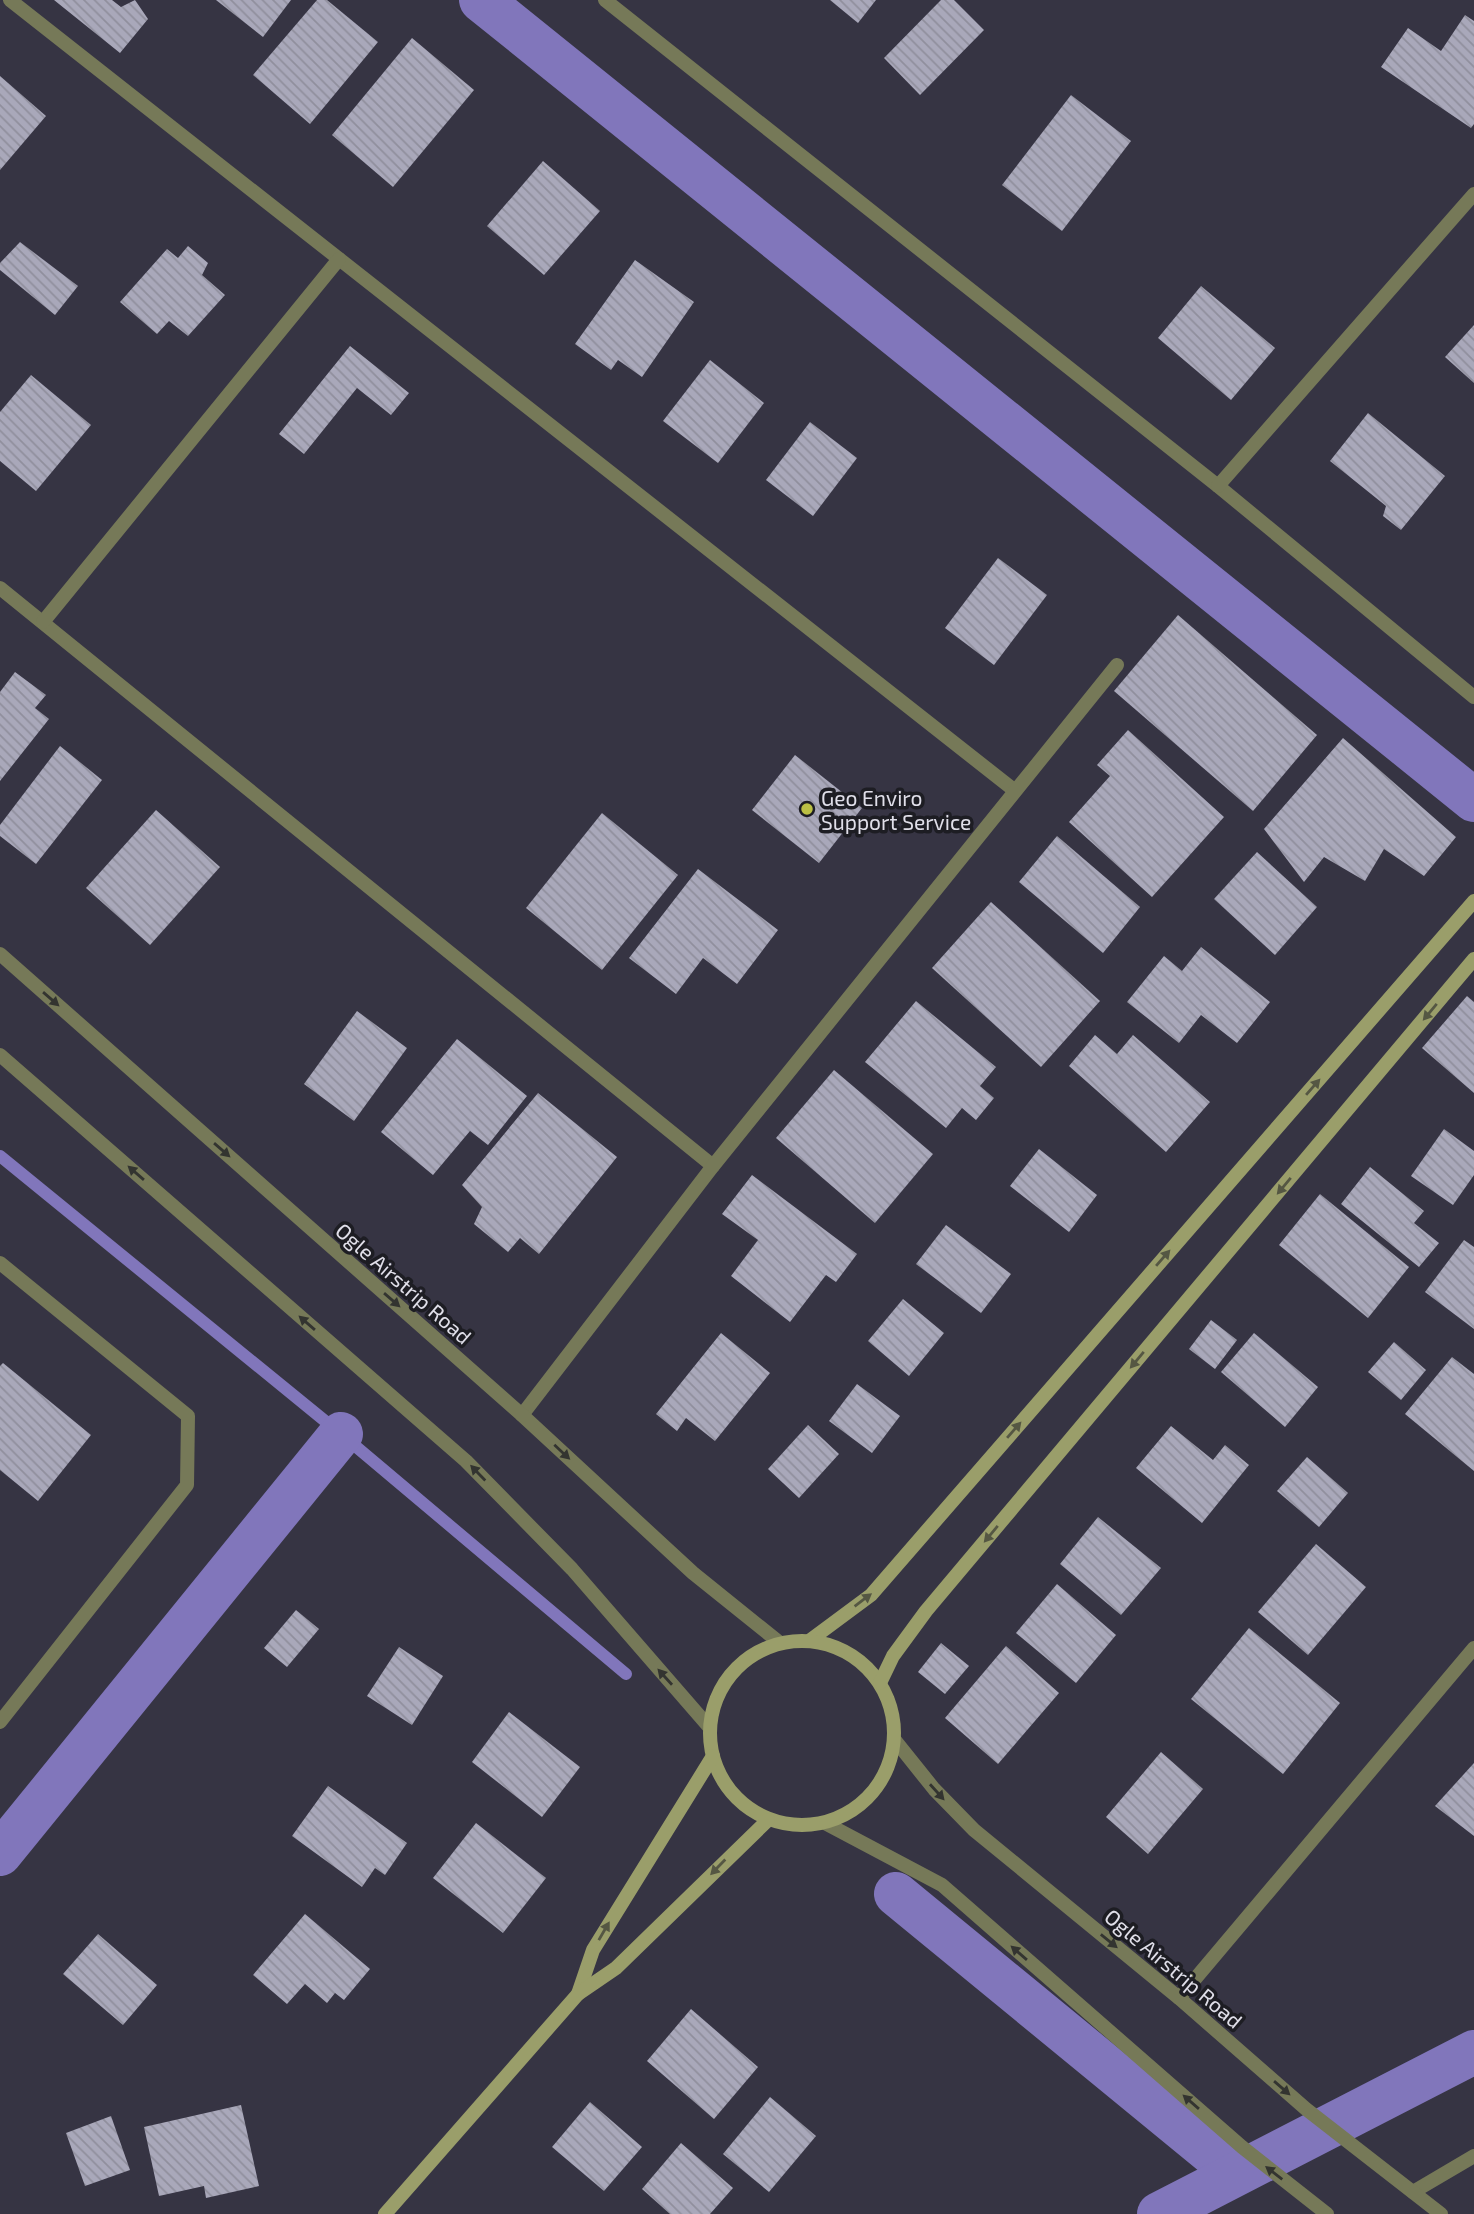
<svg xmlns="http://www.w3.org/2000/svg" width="1474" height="2214" font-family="'Exo 2',sans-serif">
	<defs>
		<pattern id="building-back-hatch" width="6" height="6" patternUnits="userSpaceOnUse" patternTransform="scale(1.75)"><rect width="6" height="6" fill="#a9a8ba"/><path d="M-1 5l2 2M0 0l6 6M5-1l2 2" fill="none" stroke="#908f9d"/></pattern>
	</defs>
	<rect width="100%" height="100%" fill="#363443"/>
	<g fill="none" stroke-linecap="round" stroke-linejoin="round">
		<polyline stroke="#8176bb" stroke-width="12" points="0,1156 341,1434 626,1674"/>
		<g stroke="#8176bb" stroke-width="44">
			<polyline points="481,0 1474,800"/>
			<polyline points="0,1854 341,1434"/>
			<polyline points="896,1894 1236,2173"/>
			<polyline points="1159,2214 1474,2052"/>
		</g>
	</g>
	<g fill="url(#building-back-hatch)">
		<polygon points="54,0 112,0 121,7 135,0 148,19 120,53"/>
		<polygon points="216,0 291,0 263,37"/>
		<polygon points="317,0 327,0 378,42 310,124 253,75"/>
		<polygon points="830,0 876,0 858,23"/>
		<polygon points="941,0 954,0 984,30 920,95 884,58"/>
		<polygon points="1465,15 1474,21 1474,124 1471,128 1381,67 1408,28 1441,51"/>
		<polygon points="412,38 474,90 393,187 332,135"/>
		<polygon points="0,76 46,116 0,170"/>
		<polygon points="1071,95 1131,141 1062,231 1002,185"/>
		<polygon points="543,161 600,211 544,275 487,226"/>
		<polygon points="20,242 78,286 55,315 0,270 0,263"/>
		<polygon points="188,246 208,263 202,275 225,295 188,336 169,321 157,334 120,302 167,249 178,258"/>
		<polygon points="635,260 694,302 642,377 618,360 611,370 575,344"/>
		<polygon points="1201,286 1275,348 1231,400 1158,338"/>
		<polygon points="1474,325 1474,383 1445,357"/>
		<polygon points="350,346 409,393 391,415 357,388 304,454 279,434"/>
		<polygon points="710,360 764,403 718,463 663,421"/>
		<polygon points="31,375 91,425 36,491 0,461 0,412"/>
		<polygon points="1368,413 1445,476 1401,530 1383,516 1386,506 1330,461"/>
		<polygon points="810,422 857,458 813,516 766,480"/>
		<polygon points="998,558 1047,595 994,665 945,628"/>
		<polygon points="1178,615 1317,735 1253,811 1114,691"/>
		<polygon points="15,672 46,695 35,708 49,719 0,781 0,692"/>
		<polygon points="1128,730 1224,817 1152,897 1069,822 1110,776 1097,765"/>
		<polygon points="1343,738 1456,837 1424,876 1384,849 1365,881 1324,857 1304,882 1264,829"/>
		<polygon points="60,746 102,780 36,864 0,836 0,825"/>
		<polygon points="795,755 862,808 819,863 752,810"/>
		<polygon points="156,810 220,867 150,945 86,888"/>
		<polygon points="602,813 678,875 602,970 526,908"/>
		<polygon points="1057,836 1140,907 1103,953 1019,882"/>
		<polygon points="1257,852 1317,907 1275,955 1214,899"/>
		<polygon points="698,869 778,930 737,984 703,958 676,994 629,958"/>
		<polygon points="991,902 1100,1001 1041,1067 932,968"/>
		<polygon points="1201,947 1270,1002 1237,1043 1201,1015 1179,1043 1127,1002 1164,956 1182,971"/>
		<polygon points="1467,996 1474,1002 1474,1093 1422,1048"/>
		<polygon points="916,1001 996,1067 980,1086 994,1098 976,1120 962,1108 946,1128 865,1062"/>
		<polygon points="357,1011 407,1048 354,1121 304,1084"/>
		<polygon points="1095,1035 1117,1054 1133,1035 1210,1102 1166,1152 1069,1066"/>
		<polygon points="457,1039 527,1096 488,1145 470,1131 433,1175 381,1132"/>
		<polygon points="834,1070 933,1154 875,1223 776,1138"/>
		<polygon points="538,1093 617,1157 539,1254 520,1238 508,1252 474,1224 482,1207 462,1185"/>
		<polygon points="1444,1129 1474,1151 1474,1175 1453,1205 1411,1176"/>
		<polygon points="1039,1149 1097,1195 1069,1232 1010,1186"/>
		<polygon points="1370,1167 1424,1211 1414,1223 1439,1243 1419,1267 1341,1204"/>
		<polygon points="752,1175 857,1254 836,1282 826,1275 790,1322 731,1276 758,1240 722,1214"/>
		<polygon points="1320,1194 1409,1267 1368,1318 1279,1245"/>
		<polygon points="946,1225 1011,1274 981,1313 916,1264"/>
		<polygon points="1464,1240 1474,1247 1474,1329 1425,1292"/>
		<polygon points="903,1299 944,1333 909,1376 868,1341"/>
		<polygon points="1211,1320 1237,1340 1215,1369 1189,1349"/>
		<polygon points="721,1333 770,1373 715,1441 686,1418 677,1431 656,1414"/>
		<polygon points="1254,1333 1318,1387 1285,1427 1221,1372"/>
		<polygon points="1394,1342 1426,1370 1401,1400 1368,1372"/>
		<polygon points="1452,1357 1474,1374 1474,1471 1405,1414"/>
		<polygon points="3,1363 91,1435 38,1501 0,1470 0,1366"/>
		<polygon points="857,1384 900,1416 872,1453 829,1421"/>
		<polygon points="808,1425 839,1454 799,1498 768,1469"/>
		<polygon points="1171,1426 1213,1460 1225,1445 1249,1465 1202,1523 1136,1468"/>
		<polygon points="1307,1457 1348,1493 1319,1527 1277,1491"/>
		<polygon points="1098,1517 1161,1568 1121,1615 1060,1564"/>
		<polygon points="1316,1544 1366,1587 1308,1655 1258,1612"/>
		<polygon points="1057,1584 1116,1635 1076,1683 1016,1633"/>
		<polygon points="296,1610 319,1629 287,1667 264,1648"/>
		<polygon points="1249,1628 1340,1703 1283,1774 1191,1699"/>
		<polygon points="941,1643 969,1666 945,1694 918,1672"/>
		<polygon points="1006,1646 1059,1693 998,1764 945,1718"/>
		<polygon points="399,1647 443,1676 412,1725 367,1696"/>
		<polygon points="509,1712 580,1767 542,1817 472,1762"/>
		<polygon points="1161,1752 1203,1789 1148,1854 1106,1817"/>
		<polygon points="1474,1763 1474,1836 1435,1806"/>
		<polygon points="328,1786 407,1843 385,1875 375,1868 362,1887 292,1836"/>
		<polygon points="476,1823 546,1878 503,1933 433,1878"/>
		<polygon points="305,1914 370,1969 344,2000 335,1993 327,2003 305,1984 287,2004 253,1975"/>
		<polygon points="98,1934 157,1985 123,2025 63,1974"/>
		<polygon points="691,2009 758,2067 714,2119 647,2061"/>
		<polygon points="770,2097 816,2136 769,2192 723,2154"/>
		<polygon points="590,2102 642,2147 604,2191 552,2147"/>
		<polygon points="241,2105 259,2186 206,2198 204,2186 159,2196 144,2127"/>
		<polygon points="111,2116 130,2170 85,2186 66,2133"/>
		<polygon points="681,2143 733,2188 710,2214 670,2214 642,2189"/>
	</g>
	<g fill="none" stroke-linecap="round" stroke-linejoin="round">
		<g stroke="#767958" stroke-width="14">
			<polyline points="10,0 1014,790"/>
			<polyline points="605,0 1218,486 1474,697"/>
			<polyline points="1218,486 1474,194"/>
			<polyline points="0,588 713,1166"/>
			<polyline points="43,622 339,259"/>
			<polyline points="0,1263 188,1416 187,1485 0,1722"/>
			<polyline points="522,1415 713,1166 1117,665"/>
			<polyline points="1179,1998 1474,1648"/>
			<polyline points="1413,2192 1474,2156"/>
		</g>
		<g stroke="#767958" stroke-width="14">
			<polyline points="0,954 522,1415 693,1573 780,1643"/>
			<polyline points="0,1055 466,1461 572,1569 710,1728"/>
			<polyline points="894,1739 934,1789 974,1830 1179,1998 1306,2109 1441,2214"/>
			<polyline points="825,1823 942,1885 1242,2147 1327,2214"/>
		</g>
		<g stroke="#9a9e6a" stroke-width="14">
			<polyline points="809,1641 871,1595 1474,901"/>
			<circle cx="802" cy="1733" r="92"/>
			<polyline points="880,1683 893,1656 926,1611 1474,959"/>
			<polyline points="578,1994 593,1950 713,1756"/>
			<polyline points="385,2214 578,1994 616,1968 768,1820"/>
		</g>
	</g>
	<defs><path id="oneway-solid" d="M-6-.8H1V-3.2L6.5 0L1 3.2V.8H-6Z" transform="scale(1.75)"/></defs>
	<g fill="#333430">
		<use href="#oneway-solid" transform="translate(51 999) rotate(41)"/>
		<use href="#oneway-solid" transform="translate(222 1150) rotate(41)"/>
		<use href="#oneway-solid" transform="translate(136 1173) rotate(-139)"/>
		<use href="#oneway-solid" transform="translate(392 1300) rotate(41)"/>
		<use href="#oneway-solid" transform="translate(307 1323) rotate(-139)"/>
		<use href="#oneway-solid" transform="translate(562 1452) rotate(43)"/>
		<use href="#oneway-solid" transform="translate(478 1473) rotate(-134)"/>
		<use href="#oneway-solid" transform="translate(665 1677) rotate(-132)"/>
		<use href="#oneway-solid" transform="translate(937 1792) rotate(48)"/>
		<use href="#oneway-solid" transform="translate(1109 1941) rotate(39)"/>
		<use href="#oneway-solid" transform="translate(1019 1953) rotate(-139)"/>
		<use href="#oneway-solid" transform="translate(1282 2088) rotate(41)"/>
		<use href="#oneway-solid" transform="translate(1191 2102) rotate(-139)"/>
		<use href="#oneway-solid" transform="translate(1274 2173) rotate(-142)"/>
	</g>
	<g fill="#555743">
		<use href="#oneway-solid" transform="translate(1430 1012) rotate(130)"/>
		<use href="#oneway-solid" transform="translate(1313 1087) rotate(-49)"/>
		<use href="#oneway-solid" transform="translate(1284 1186) rotate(130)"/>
		<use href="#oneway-solid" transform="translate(1163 1258) rotate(-49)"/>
		<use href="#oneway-solid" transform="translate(1137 1360) rotate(130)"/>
		<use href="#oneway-solid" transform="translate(1014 1430) rotate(-49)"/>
		<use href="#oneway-solid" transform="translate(991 1534) rotate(130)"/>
		<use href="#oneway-solid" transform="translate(863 1600) rotate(-37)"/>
		<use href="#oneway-solid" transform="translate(718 1867) rotate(134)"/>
		<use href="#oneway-solid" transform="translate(604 1931) rotate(-60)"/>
	</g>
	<circle fill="#bbc044" stroke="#1d1d23" stroke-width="2.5" cx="807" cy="809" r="7"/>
	<g text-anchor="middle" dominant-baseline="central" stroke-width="7" stroke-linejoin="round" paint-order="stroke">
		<g font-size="21" fill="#e0dfe9" stroke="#1d1d23" text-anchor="start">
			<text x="821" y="797">Geo Enviro<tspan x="821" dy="24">Support Service</tspan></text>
		</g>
		<g font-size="21" fill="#e0dfe9" stroke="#1d1d23">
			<text transform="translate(404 1283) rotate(41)">Ogle Airstrip Road</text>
			<text transform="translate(1174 1968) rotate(40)">Ogle Airstrip Road</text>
		</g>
	</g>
</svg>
